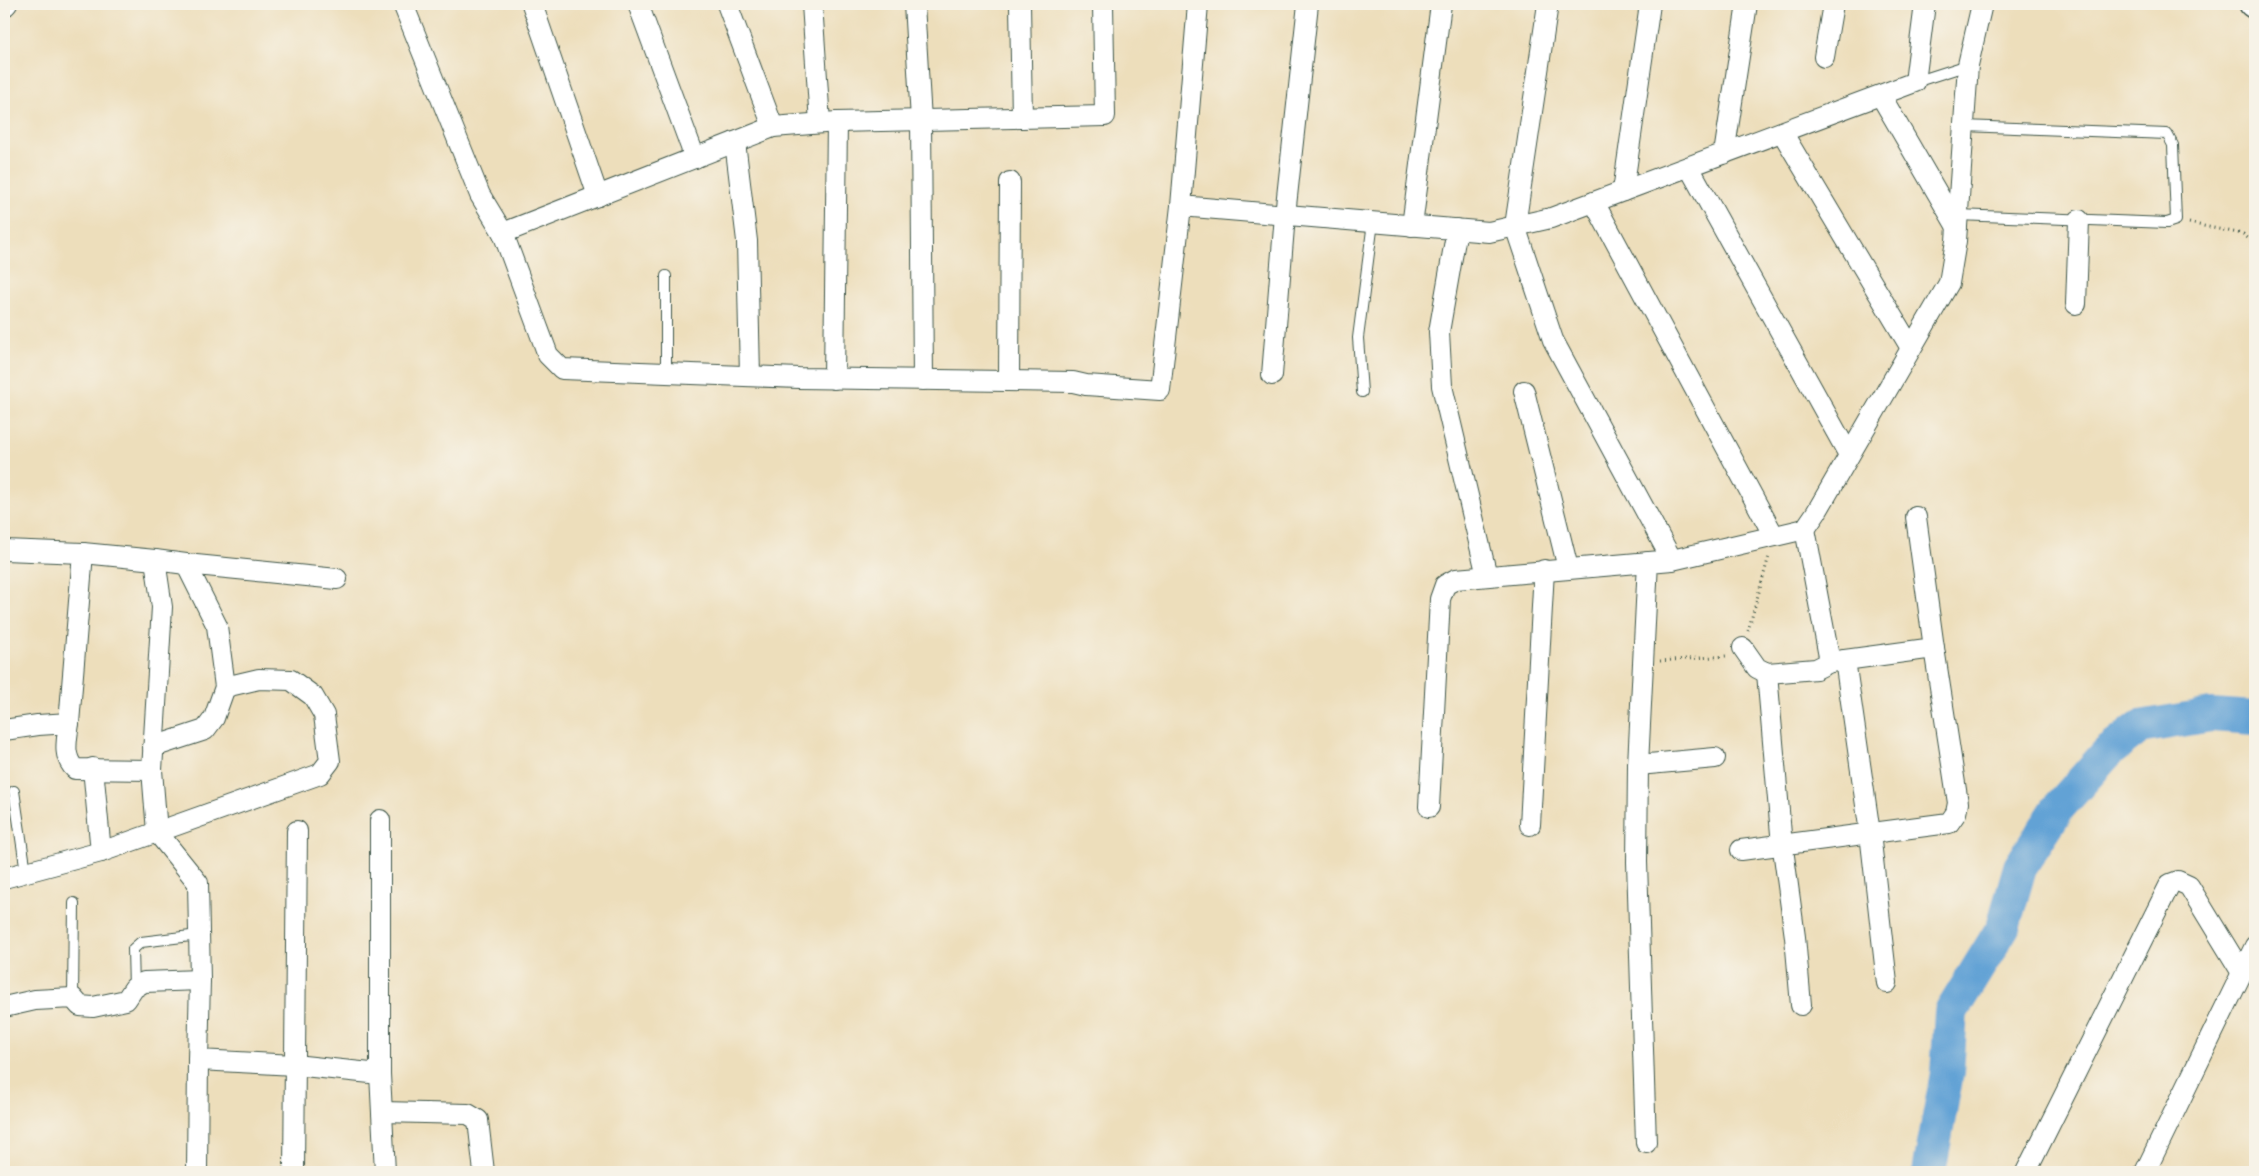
<svg xmlns="http://www.w3.org/2000/svg" width="2259" height="1176" font-family="'Playpen Sans',sans-serif">
	<rect width="100%" height="100%" fill="#f7f3e8"/>
	<filter id="ink" filterUnits="userSpaceOnUse"><feTurbulence type="fractalNoise" baseFrequency=".02" numOctaves="2"/><feDisplacementMap in="SourceGraphic" scale="10" xChannelSelector="R" yChannelSelector="G"/><feConvolveMatrix kernelMatrix="1 2 1 2 8 2 1 2 1" color-interpolation-filters="sRGB"/></filter>
	<filter id="wash" filterUnits="userSpaceOnUse"><feTurbulence type="fractalNoise" baseFrequency=".0096" numOctaves="4" result="noise"/><feDisplacementMap in="SourceGraphic" scale="20" xChannelSelector="R" yChannelSelector="G"/><feGaussianBlur stdDeviation="1.12" result="paint"/><feColorMatrix in="noise" values="0 0 0 0 0 0 0 0 0 0 0 0 0 0 0 0 0 1.4 0 .05"/><feComposite in="paint" operator="in"/></filter>
	<g filter="url(#wash)">
		<rect width="100%" height="100%" fill="#eddebb"/>
		<g fill="none" stroke-linecap="round" stroke-linejoin="round">
			<polyline stroke="#62a2d5" stroke-width="34" points="1929,1172 1947,1073 1951,1012 2003,927 2020,867 2058,808 2107,753 2140,727 2211,715 2255,718"/>
		</g>
	</g>
	<g filter="url(#ink)">
		<g fill="none" stroke-linecap="round" stroke-linejoin="round">
			<defs>
				<g id="service">
					<polyline points="1915,82 1968,65"/>
					<polyline points="1958,215 2167,223 2176,220 2173,145 2167,134 1964,126"/>
					<polyline points="666,373 666,276"/>
					<polyline points="1362,392 1358,338 1373,222"/>
					<polyline points="14,791 26,872"/>
					<polyline points="134,988 133,949 141,942 199,935"/>
					<polyline points="73,998 74,903"/>
				</g>
				<g id="minor">
					<polyline points="403,4 480,195 503,233"/>
					<polyline points="532,4 598,196"/>
					<polyline points="638,4 695,158"/>
					<polyline points="727,4 773,127"/>
					<polyline points="812,4 820,123"/>
					<polyline points="914,4 921,120 923,380"/>
					<polyline points="1020,4 1022,118"/>
					<polyline points="1103,4 1105,116 837,122 773,127 503,233 548,355 562,369 799,378 1073,382 1086,385 1160,390 1181,206 1198,4"/>
					<polyline points="4,7 7,4"/>
					<polyline points="1824,57 1833,4"/>
					<polyline points="1881,96 1957,227"/>
					<polyline points="1782,132 1911,348"/>
					<polyline points="735,142 747,241 750,376"/>
					<polyline points="1724,154 1747,4"/>
					<polyline points="1689,167 1849,455"/>
					<polyline points="1623,191 1650,4"/>
					<polyline points="1594,202 1774,536"/>
					<polyline points="1181,206 1489,232 1551,218 1915,82 1925,4"/>
					<polyline points="1412,226 1441,4"/>
					<polyline points="1457,229 1439,332 1442,386 1487,576"/>
					<polyline points="2076,304 2079,220"/>
					<polyline points="1272,375 1285,215 1308,4"/>
					<polyline points="834,379 837,122"/>
					<polyline points="1009,381 1010,182"/>
					<polyline points="1524,391 1568,568"/>
					<polyline points="4,550 83,553 155,560 162,607 152,770 157,832 198,883 200,980 198,1060 294,1065 380,1074"/>
					<polyline points="1672,560 1805,529 1816,513 1949,283 1956,241 1968,65 1982,4"/>
					<polyline points="186,564 337,579"/>
					<polyline points="1743,648 1757,668 1767,673 1816,669 1830,662 1805,529"/>
					<polyline points="1845,660 1870,833 1887,983"/>
					<polyline points="1830,662 1934,648 1916,517"/>
					<polyline points="1767,673 1781,834 1795,937 1801,1005"/>
					<polyline points="69,723 83,553"/>
					<path d="M 4,730 L 38,725 L 69,723 C 67,740 62,756 75,769 L 152,770"/>
					<polyline points="153,747 205,730 214,718 225,687 217,626 186,564 155,560"/>
					<polyline points="1638,765 1715,758"/>
					<polyline points="93,768 101,852"/>
					<polyline points="1429,807 1440,599 1445,585 1456,579 1672,560 1553,340 1515,226 1548,4"/>
					<polyline points="380,820 380,1074 385,1172"/>
					<polyline points="1530,825 1544,570"/>
					<polyline points="1741,850 1949,823 1956,813 1958,803 1934,648"/>
					<polyline points="4,878 101,852 320,774 330,761 324,715 313,696 291,680 259,679 225,687"/>
					<polyline points="4,1007 35,1000 73,998 80,1006 93,1007 126,1000 134,988 144,982 200,980"/>
					<polyline points="382,1112 468,1114 478,1120 484,1172"/>
					<polyline points="1646,1143 1637,862 1638,765 1648,562"/>
					<polyline points="197,1172 198,1060"/>
					<polyline points="294,1172 297,831"/>
					<polyline points="2026,1172 2170,884 2178,881 2189,886 2242,973"/>
					<polyline points="2145,1172 2255,946"/>
				</g>
				<polyline id="tertiary" points="2252,4 2255,6"/>
			</defs>
			<use href="#service" stroke="#3e5548" stroke-width="12"/>
			<use href="#minor" stroke="#3e5548" stroke-width="22"/>
			<use href="#tertiary" stroke="#3e5548" stroke-width="28"/>
			<g stroke="#3e5548" stroke-width="3" stroke-dasharray="1 4" stroke-linecap="butt">
				<polyline points="2189,223 2243,234 2255,244"/>
				<polyline points="1748,631 1769,556"/>
				<polyline points="1660,661 1726,656"/>
			</g>
			<use href="#service" stroke="#fff" stroke-width="10"/>
			<use href="#minor" stroke="#fff" stroke-width="20"/>
			<use href="#tertiary" stroke="#fff" stroke-width="25"/>
		</g>
	</g>
	<rect width="2259" height="1176" fill="none" stroke="#f7f3e8" stroke-width="20"/>
</svg>
